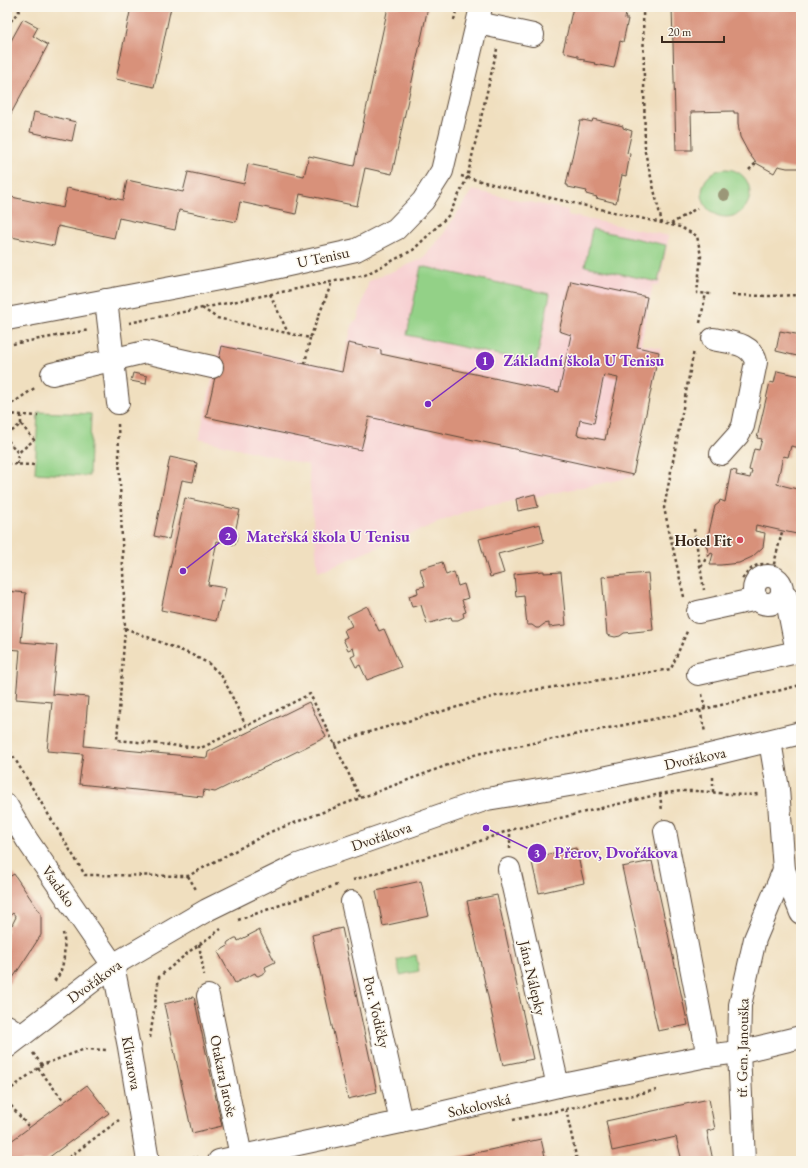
<svg xmlns="http://www.w3.org/2000/svg" width="808" height="1168" font-family="'EB Garamond',serif">
	<rect width="100%" height="100%" fill="#fbf7ec"/>
	<filter id="ink" filterUnits="userSpaceOnUse"><feTurbulence type="fractalNoise" baseFrequency=".025" numOctaves="2"/><feDisplacementMap in="SourceGraphic" scale="8" xChannelSelector="R" yChannelSelector="G"/><feConvolveMatrix kernelMatrix="1 2 1 2 8 2 1 2 1" color-interpolation-filters="sRGB"/></filter>
	<filter id="wash" filterUnits="userSpaceOnUse"><feTurbulence type="fractalNoise" baseFrequency=".012" numOctaves="4" result="noise"/><feDisplacementMap in="SourceGraphic" scale="16" xChannelSelector="R" yChannelSelector="G"/><feGaussianBlur stdDeviation="0.9" result="paint"/><feColorMatrix in="noise" values="0 0 0 0 0 0 0 0 0 0 0 0 0 0 0 0 0 1.4 0 .05"/><feComposite in="paint" operator="in"/></filter>
	<g filter="url(#wash)">
		<rect width="100%" height="100%" fill="#f0dfbf"/>
		<polygon fill="#f7cfd1" points="472,190 568,210 568,215 669,236 659,286 653,285 641,344 661,348 633,477 469,510 318,572 308,465 199,439 220,344 341,369 353,322 357,321 369,281 422,259 442,236"/>
		<g fill="#93d187" stroke="#677e52">
			<circle cx="726" cy="193" r="24"/>
			<polygon points="592,229 666,245 658,282 585,266"/>
			<polygon points="421,266 550,294 536,363 407,335"/>
			<polygon points="38,412 91,414 89,476 35,473"/>
			<polygon points="416,955 419,971 400,975 397,960"/>
		</g>
		<g id="blocks">
			<g fill="#d8917a" fill-rule="evenodd">
				<polygon points="131,7 171,7 154,87 116,79"/>
				<polygon points="388,7 428,7 392,174 365,168 357,206 300,194 296,214 240,202 236,222 179,210 175,230 119,218 114,238 58,226 54,246 7,236 7,196 63,208 67,188 123,200 127,180 183,192 188,172 244,184 248,164 304,176 309,156 354,166"/>
				<polygon points="573,7 627,7 625,19 628,19 623,42 620,41 614,68 594,64 595,63 584,61 584,59 578,58 578,56 565,53 565,51 563,51"/>
				<polygon points="672,7 792,7 792,8 801,7 801,168 787,168 778,166 774,173 756,163 748,152 740,137 738,123 738,113 734,113 734,111 691,112 692,150 676,150"/>
				<polygon points="23,19 38,27 33,36 48,45 7,121 7,48"/>
				<polygon points="34,112 76,122 72,141 30,132"/>
				<polygon points="593,119 623,126 623,128 632,131 627,153 630,154 626,176 622,175 616,203 596,198 597,197 586,194 587,191 568,187 568,185 566,185 580,121 583,121 583,120 592,122"/>
				<path d="M 571,281 L 647,297 L 637,347 L 659,352 L 633,475 L 369,417 L 361,450 L 206,417 L 222,346 L 342,372 L 348,343 L 381,350 L 381,354 L 559,392 L 571,335 L 559,331 ZM 604,375 L 618,378 L 605,440 L 577,435 L 580,420 L 594,423 Z"/>
				<polygon points="780,331 801,335 801,340 797,356 776,351"/>
				<polygon points="777,371 801,376 801,448 791,446 788,457 783,456 777,484 801,490 801,535 756,525 755,531 765,533 763,547 752,557 739,563 721,565 710,565 713,554 711,553 709,556 707,554 708,551 706,545 715,506 719,503 720,500 725,502 731,470 737,471 736,475 750,478 752,471 749,470 754,449 759,450 762,439 757,438 770,382 774,383"/>
				<polygon points="133,373 147,376 146,384 131,381"/>
				<polygon points="170,457 197,463 193,482 182,480 169,539 154,536"/>
				<polygon points="535,494 538,507 518,511 516,499"/>
				<polygon points="185,498 240,510 235,532 238,533 235,545 217,541 208,585 226,588 223,602 221,601 216,621 161,610"/>
				<polygon points="540,524 544,542 498,554 504,573 490,577 479,539"/>
				<polygon points="442,562 446,575 454,572 458,586 464,584 468,598 462,600 466,612 463,613 464,617 458,620 452,620 451,617 427,624 421,605 412,607 409,596 418,593 417,588 425,586 420,569"/>
				<polygon points="544,571 544,573 561,572 566,625 549,627 549,623 544,624 539,628 536,628 532,625 527,625 524,596 516,597 514,574"/>
				<polygon points="648,573 653,630 624,633 620,636 615,637 607,635 602,577"/>
				<polygon points="7,591 26,593 21,642 57,645 52,694 88,697 84,746 207,758 208,752 309,702 326,737 215,792 204,790 203,797 79,784 83,754 47,751 52,702 16,699 20,650 7,649"/>
				<polygon points="367,606 379,631 384,629 401,667 367,680 360,665 356,667 351,657 355,655 353,648 348,650 343,639 347,637 344,630 352,626 347,616"/>
				<polygon points="576,848 584,883 539,893 531,858"/>
				<polygon points="652,861 688,1025 658,1031 622,867"/>
				<polygon points="7,874 9,877 14,874 41,914 41,935 9,984 7,982 7,927 10,923 12,925 16,917 13,913 7,918"/>
				<polygon points="421,881 429,916 383,926 376,891"/>
				<polygon points="497,895 533,1059 503,1065 467,901"/>
				<polygon points="342,928 377,1092 348,1099 312,935"/>
				<polygon points="259,930 275,962 265,967 266,970 266,972 258,976 256,975 255,973 235,983 218,952 228,946 227,944 228,942 235,938 237,938 238,941"/>
				<polygon points="194,997 222,1126 192,1133 164,1004"/>
				<polygon points="87,1085 109,1113 44,1161 7,1161 7,1144"/>
				<polygon points="709,1099 715,1129 707,1131 713,1161 682,1161 676,1137 612,1151 606,1121"/>
				<polygon points="541,1139 546,1161 443,1161 443,1160"/>
			</g>
		</g>
	</g>
	<g filter="url(#ink)">
		<use href="#blocks" fill-opacity="0" stroke="#564536" stroke-width="1"/>
		<g fill="none" stroke-linecap="round" stroke-linejoin="round">
			<defs>
				<g id="minor">
					<polyline points="478,23 533,35"/>
					<polyline points="106,300 118,403"/>
					<polyline points="7,319 261,271 356,250 396,229 423,201 442,171 481,7"/>
					<path d="M 713,339 C 730,343 751,342 756,362 L 743,426 L 738,435 L 721,454"/>
					<polyline points="52,374 145,352 212,367"/>
					<circle cx="768" cy="590" r="14"/>
					<polyline points="698,612 757,599"/>
					<polyline points="698,674 797,652 786,596 782,595"/>
					<polyline points="770,741 778,789 784,870 801,913"/>
					<polyline points="7,806 27,840 113,965 129,1047 148,1161"/>
					<polyline points="665,831 705,1040 707,1056"/>
					<polyline points="509,869 558,1086"/>
					<polyline points="352,902 401,1122"/>
					<polyline points="208,996 241,1156"/>
					<polyline points="7,1026 21,1036"/>
					<polyline points="219,1161 401,1122 558,1086 707,1056 739,1052 801,1037"/>
					<polyline points="744,1161 739,1052 740,1005 755,939 784,870"/>
				</g>
				<polyline id="major" points="7,1047 113,965 207,910 298,865 487,799 575,784 710,755 801,733"/>
			</defs>
			<use href="#minor" stroke="#564536" stroke-width="24"/>
			<use href="#major" stroke="#564536" stroke-width="24"/>
			<g stroke="#564536" stroke-width="2.5" stroke-dasharray="3 3" stroke-linecap="butt">
				<polyline points="643,7 645,152 662,223"/>
				<polyline points="454,20 457,7"/>
				<polyline points="7,26 22,7"/>
				<polyline points="749,170 756,163"/>
				<polyline points="461,176 520,191 680,227 697,236 701,256 697,293 711,294"/>
				<polyline points="671,224 697,208"/>
				<polyline points="270,294 288,333"/>
				<polyline points="732,295 768,296 801,295"/>
				<polyline points="202,308 217,318 310,338 332,282"/>
				<polyline points="129,323 365,275 413,250 449,215 467,178 497,49"/>
				<polyline points="700,323 706,293"/>
				<polyline points="7,345 89,330"/>
				<polyline points="305,364 310,338"/>
				<polyline points="7,407 36,387"/>
				<polyline points="7,414 38,416"/>
				<polyline points="21,424 21,415"/>
				<polyline points="118,424 125,628 117,740 201,748 246,726"/>
				<polyline points="7,435 21,424 34,440 18,453 7,439"/>
				<polyline points="7,464 35,465"/>
				<polyline points="17,464 18,453"/>
				<polyline points="694,529 704,590"/>
				<polyline points="701,567 708,555"/>
				<polyline points="771,576 782,532"/>
				<path d="M 742,579 C 755,561 767,559 784,574"/>
				<polyline points="684,597 664,508 694,350"/>
				<polyline points="125,628 190,654 208,663 221,675 228,688 246,726 310,694 360,797"/>
				<polyline points="702,694 705,709"/>
				<polyline points="700,710 705,732"/>
				<polyline points="334,745 362,734 496,696 671,669 688,629"/>
				<polyline points="7,746 85,875 188,876 270,832 477,754 705,709 801,685"/>
				<polyline points="713,792 713,775"/>
				<polyline points="660,794 662,811"/>
				<polyline points="510,849 510,830"/>
				<polyline points="188,876 197,891"/>
				<path d="M 353,880 L 480,841 L 510,830 L 660,794 C 668,793 677,791 685,791 C 710,790 733,797 758,794"/>
				<polyline points="238,920 337,885"/>
				<polyline points="199,944 204,975"/>
				<path d="M 54,981 C 65,972 66,946 63,933"/>
				<polyline points="150,1038 159,977 190,951 221,929"/>
				<polyline points="33,1053 42,1065"/>
				<polyline points="38,1068 63,1100"/>
				<polyline points="7,1092 42,1065 85,1049 108,1050"/>
				<polyline points="7,1101 28,1126"/>
				<polyline points="566,1109 577,1161"/>
				<polyline points="513,1120 657,1090"/>
				<polyline points="64,1161 119,1120"/>
				<polyline points="180,1161 198,1157"/>
			</g>
			<use href="#minor" stroke="#fff" stroke-width="22"/>
			<use href="#major" stroke="#fff" stroke-width="22"/>
		</g>
		<circle fill="#9b9778" cx="724" cy="195" r="6"/>
	</g>
	<circle fill="#d1495b" stroke="#fbf7ec" stroke-width="1.5" cx="740" cy="540" r="4"/>
	<g text-anchor="middle" dominant-baseline="central" stroke-width="3" stroke-linejoin="round" paint-order="stroke">
		<g font-size="15" fill="#3b2a1e" stroke="#fbf7ec">
			<text transform="translate(323 257) rotate(-12)">U Tenisu</text>
			<text transform="translate(695 758) rotate(-12)">Dvořákova</text>
			<text transform="translate(381 836) rotate(-19)">Dvořákova</text>
			<text transform="translate(59 886) rotate(55)">Vsadsko</text>
			<text transform="translate(533 978) rotate(77)">Jána Nálepky</text>
			<text transform="translate(94 981) rotate(-36)">Dvořákova</text>
			<text transform="translate(377 1012) rotate(77)">Por. Vodičky</text>
			<text transform="translate(742 1048) rotate(-89)">tř. Gen. Janouška</text>
			<text transform="translate(132 1063) rotate(80)">Klivarova</text>
			<text transform="translate(224 1076) rotate(78)">Otakara Jaroše</text>
			<text transform="translate(479 1105) rotate(-13)">Sokolovská</text>
		</g>
		<g font-size="15" font-weight="bold" fill="#3b2a1e" stroke="#fbf7ec" text-anchor="end">
			<text x="732" y="540">Hotel Fit</text>
		</g>
	</g>
	<path fill="none" stroke="#7b2cbf" stroke-width="1.5" d="M428 404L485 361M183 571L228 536M486 828L537 853"/>
	<g fill="#7b2cbf" stroke="#fbf7ec" stroke-width="1.5">
		<circle cx="428" cy="404" r="4"/>
		<circle cx="183" cy="571" r="4"/>
		<circle cx="486" cy="828" r="4"/>
		<circle cx="485" cy="361" r="10"/>
		<circle cx="228" cy="536" r="10"/>
		<circle cx="537" cy="853" r="10"/>
	</g>
	<g font-size="12" text-anchor="middle" font-weight="bold" fill="#fff">
		<text x="485" y="365">1</text>
		<text x="228" y="540">2</text>
		<text x="537" y="857">3</text>
	</g>
	<g font-size="16" text-anchor="middle" font-weight="bold" fill="#7b2cbf" stroke="#fbf7ec" stroke-width="3" stroke-linejoin="round" paint-order="stroke">
		<text x="584" y="366">Základní škola U Tenisu</text>
		<text x="328" y="542">Mateřská škola U Tenisu</text>
		<text x="616" y="858">Přerov, Dvořákova</text>
	</g>
	<rect width="808" height="1168" fill="none" stroke="#fbf7ec" stroke-width="24"/>
	<path d="M662 36v6h62v-6" fill="none" stroke="#3b2a1e" stroke-width="2"/>
	<text x="668" y="36" font-size="12" fill="#3b2a1e" stroke="#fbf7ec" stroke-width="3" paint-order="stroke">20 m</text>
</svg>
